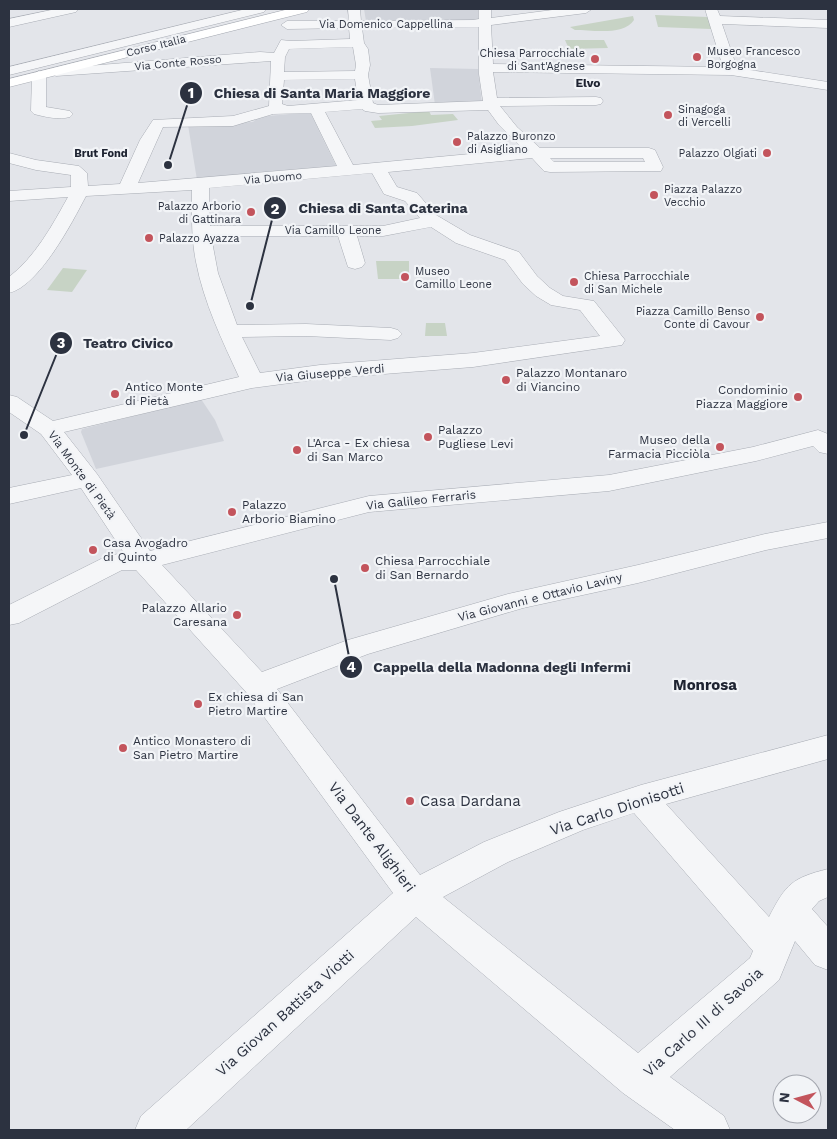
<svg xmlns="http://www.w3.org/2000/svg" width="837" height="1139" font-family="'Work Sans',sans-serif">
	<rect width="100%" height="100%" fill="#e3e5ea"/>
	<g fill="#d1d4db">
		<polygon points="364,9 478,9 478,21 443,21 442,18 437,18 437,21 366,21"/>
		<polygon points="430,68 478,69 482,104 435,105"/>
		<polygon points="310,112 338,170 197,180 188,125 253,122 258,117"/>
		<polygon points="201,399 215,420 224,441 96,469 81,432 82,429"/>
	</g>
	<g fill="#c7d3c5">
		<polygon points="655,15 708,17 711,29 658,27"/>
		<path d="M 633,16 L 634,20 C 624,36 592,30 575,30 L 570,27 Z"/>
		<polygon points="565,40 604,40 608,48 569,49"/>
		<polygon points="429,111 431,115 453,114 458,120 412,126 375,128 371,121 382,120 379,116"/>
		<polygon points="376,261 409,261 409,279 378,279"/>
		<polygon points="63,268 87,270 72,292 47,290"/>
		<polygon points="426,323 445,323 447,336 425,336"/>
	</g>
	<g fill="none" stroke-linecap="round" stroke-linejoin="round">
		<defs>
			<g id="street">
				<polygon points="56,9 78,9 76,12 9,27 9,19"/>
				<polygon points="246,9 266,9 264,12 9,75 9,67"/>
				<path d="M 348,9 L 360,9 L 361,21 L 473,20 L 479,19 L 479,9 L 491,9 L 491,18 L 560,9 L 592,9 L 586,13 L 491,25 L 493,64 L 723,67 L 705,9 L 717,9 L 720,16 L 828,20 L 828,28 L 722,24 L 737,68 L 828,82 L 828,90 L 731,75 L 493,72 L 497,98 L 596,97 L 601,98 L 603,101 L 601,104 L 596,105 L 500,106 L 517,127 L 540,148 L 649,148 L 655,150 L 663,167 L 661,171 L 550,172 L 544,171 L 532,158 L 388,172 L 397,187 L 417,193 L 436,215 L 470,235 L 519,252 L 537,276 L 550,288 L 563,296 L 594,301 L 625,340 L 622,345 L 473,367 L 320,379 L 252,388 L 64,432 L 97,474 L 150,551 L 369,496 L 609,475 L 753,447 L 818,430 L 828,434 L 828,454 L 819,452 L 813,446 L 756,461 L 609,491 L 369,512 L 162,565 L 262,672 L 348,640 L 508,594 L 638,565 L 765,534 L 828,522 L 828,538 L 766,550 L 638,583 L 523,608 L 368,654 L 277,689 L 420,875 L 484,842 L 559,812 L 641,785 L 828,735 L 828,759 L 666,804 L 769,917 C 786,884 792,878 828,869 L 828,897 L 819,901 L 812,909 L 828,927 L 828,970 L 815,965 L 795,941 L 779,980 L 670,1077 L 724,1116 L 730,1130 L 675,1130 L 623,1093 L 416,917 L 186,1130 L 135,1130 L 141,1116 L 393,893 L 246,692 L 136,570 L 122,570 L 19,623 L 9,625 L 9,605 L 107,556 L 124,553 L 81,488 L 9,504 L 9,488 L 72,475 L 41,434 L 9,412 L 9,395 L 17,397 L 53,421 L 239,377 C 222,340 204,303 196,262 C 191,238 192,214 192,190 L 86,196 C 72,223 39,286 9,293 L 9,277 C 35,257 52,226 68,197 L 9,201 L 9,191 L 71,187 L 71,175 L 36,170 L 9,163 L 9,153 L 36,160 L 79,166 L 87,173 L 88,186 L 120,184 L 140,140 L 153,120 L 233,116 L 269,106 L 271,61 L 56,76 L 49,72 L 51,69 L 260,52 L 274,53 L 281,40 L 291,41 L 350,39 L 349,28 L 287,29 L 281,25 L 287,21 L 349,21 ZM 479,27 L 479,74 L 483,101 L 378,105 L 373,103 L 368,75 L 370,65 L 368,49 L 364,43 L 362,28 ZM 353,47 L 356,65 L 355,71 L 284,72 L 285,57 L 289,49 ZM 355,79 L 358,100 L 288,106 L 282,104 L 284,80 ZM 362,109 L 365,111 L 378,113 L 488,110 L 499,125 L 523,149 L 353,165 L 325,112 ZM 311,113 L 337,166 L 138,183 L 163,127 L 233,126 L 273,114 ZM 550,158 L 643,158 L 645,162 L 554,162 ZM 372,173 L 384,194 L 405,201 L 420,218 L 383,226 L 210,226 L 209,188 ZM 431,227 L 456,243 L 505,260 L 523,284 L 536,296 L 551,305 L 580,310 L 600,336 L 473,353 L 320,365 L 260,373 L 242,337 L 306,336 L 391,340 L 398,338 L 402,334 L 398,330 L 391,328 L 306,324 L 237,325 L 218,273 L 211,236 L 338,236 L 348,267 L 355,269 L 362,267 L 365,263 L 357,236 L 383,236 ZM 634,813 L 753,951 L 750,958 L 638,1053 L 443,897 L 508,862 L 583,830 Z"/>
				<path d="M 39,71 L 46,75 L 46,107 L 70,111 L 73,114 L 70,117 C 59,120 45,117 34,114 L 31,111 L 32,75 Z"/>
			</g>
			<polygon id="secondary" points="289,9 309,9 307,12 9,87 9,79"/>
		</defs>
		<use href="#street" stroke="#a8acb4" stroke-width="1"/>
		<use href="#secondary" stroke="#a8acb4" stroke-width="1"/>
		<use href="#street" fill="#f5f6f8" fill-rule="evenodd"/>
		<use href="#secondary" fill="#fff" fill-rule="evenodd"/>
	</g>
	<g fill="#c3545c" stroke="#f2f4f7" stroke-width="2">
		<circle cx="697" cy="57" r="5"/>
		<circle cx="595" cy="59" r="5"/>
		<circle cx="668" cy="115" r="5"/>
		<circle cx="457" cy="142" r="5"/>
		<circle cx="767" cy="153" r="5"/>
		<circle cx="654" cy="195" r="5"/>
		<circle cx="251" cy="212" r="5"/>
		<circle cx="149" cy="238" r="5"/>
		<circle cx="405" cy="277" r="5"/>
		<circle cx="574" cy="282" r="5"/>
		<circle cx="760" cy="317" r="5"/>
		<circle cx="506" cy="380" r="5"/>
		<circle cx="115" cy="394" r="5"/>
		<circle cx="798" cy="397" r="5"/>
		<circle cx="428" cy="437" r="5"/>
		<circle cx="720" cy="447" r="5"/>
		<circle cx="297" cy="450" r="5"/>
		<circle cx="232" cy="512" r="5"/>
		<circle cx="93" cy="550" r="5"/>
		<circle cx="365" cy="568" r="5"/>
		<circle cx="237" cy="615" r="5"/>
		<circle cx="198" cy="704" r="5"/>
		<circle cx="123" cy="748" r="5"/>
		<circle cx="410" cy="801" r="5"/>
	</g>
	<g text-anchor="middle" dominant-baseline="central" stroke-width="4.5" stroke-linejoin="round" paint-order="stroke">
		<g font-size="11" fill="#2c3240" stroke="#f2f4f7">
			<text x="386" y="24">Via Domenico Cappellina</text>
			<text transform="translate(156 46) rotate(-14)">Corso Italia</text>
			<text transform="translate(178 63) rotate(-5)">Via Conte Rosso</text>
			<text transform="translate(273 178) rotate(-5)">Via Duomo</text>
			<text x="333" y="230">Via Camillo Leone</text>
		</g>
		<g font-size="11" fill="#2c3240" stroke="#f2f4f7" text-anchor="start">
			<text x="707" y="51">Museo Francesco<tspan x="707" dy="13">Borgogna</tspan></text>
			<text x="585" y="53" text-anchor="end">Chiesa Parrocchiale<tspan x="585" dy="13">di Sant'Agnese</tspan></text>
			<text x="678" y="109">Sinagoga<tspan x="678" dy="13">di Vercelli</tspan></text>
			<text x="467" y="136">Palazzo Buronzo<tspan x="467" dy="13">di Asigliano</tspan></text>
			<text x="757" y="153" text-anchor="end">Palazzo Olgiati</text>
			<text x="664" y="189">Piazza Palazzo<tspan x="664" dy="13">Vecchio</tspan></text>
			<text x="241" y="206" text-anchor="end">Palazzo Arborio<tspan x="241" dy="13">di Gattinara</tspan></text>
			<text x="159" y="238">Palazzo Ayazza</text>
			<text x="415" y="271">Museo<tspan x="415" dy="13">Camillo Leone</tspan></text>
			<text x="584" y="276">Chiesa Parrocchiale<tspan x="584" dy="13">di San Michele</tspan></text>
			<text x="750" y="311" text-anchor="end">Piazza Camillo Benso<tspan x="750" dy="13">Conte di Cavour</tspan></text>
		</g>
		<g font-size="11" font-weight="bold" fill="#1e2331" stroke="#f2f4f7">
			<text x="101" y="153">Brut Fond</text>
		</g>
		<g font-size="12" font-weight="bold" fill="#1e2331" stroke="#f2f4f7">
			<text x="588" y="83">Elvo</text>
		</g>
		<g font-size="12" fill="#2c3240" stroke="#f2f4f7">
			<text transform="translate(330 373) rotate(-5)">Via Giuseppe Verdi</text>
			<text transform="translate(82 475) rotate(54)">Via Monte di Pietà</text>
			<text transform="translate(421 500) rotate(-6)">Via Galileo Ferraris</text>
			<text transform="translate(540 597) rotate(-14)">Via Giovanni e Ottavio Laviny</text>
		</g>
		<g font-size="12" fill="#2c3240" stroke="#f2f4f7" text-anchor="start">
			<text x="516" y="373">Palazzo Montanaro<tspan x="516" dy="14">di Viancino</tspan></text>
			<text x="125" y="387">Antico Monte<tspan x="125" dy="14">di Pietà</tspan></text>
			<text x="788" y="390" text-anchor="end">Condominio<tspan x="788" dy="14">Piazza Maggiore</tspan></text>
			<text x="438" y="430">Palazzo<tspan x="438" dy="14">Pugliese Levi</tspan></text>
			<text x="710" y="440" text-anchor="end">Museo della<tspan x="710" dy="14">Farmacia Picciòla</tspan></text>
			<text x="307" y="443">L'Arca - Ex chiesa<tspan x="307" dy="14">di San Marco</tspan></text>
			<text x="242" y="505">Palazzo<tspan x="242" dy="14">Arborio Biamino</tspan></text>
			<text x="103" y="543">Casa Avogadro<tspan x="103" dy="14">di Quinto</tspan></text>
			<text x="375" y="561">Chiesa Parrocchiale<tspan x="375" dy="14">di San Bernardo</tspan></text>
			<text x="227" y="608" text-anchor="end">Palazzo Allario<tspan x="227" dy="14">Caresana</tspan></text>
			<text x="208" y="697">Ex chiesa di San<tspan x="208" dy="14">Pietro Martire</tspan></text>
			<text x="133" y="741">Antico Monastero di<tspan x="133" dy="14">San Pietro Martire</tspan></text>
		</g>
		<g font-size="15" font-weight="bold" fill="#1e2331" stroke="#f2f4f7">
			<text x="705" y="685">Monrosa</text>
		</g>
		<g font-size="15" fill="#2c3240" stroke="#f2f4f7" text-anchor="start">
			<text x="420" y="801">Casa Dardana</text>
		</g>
		<g font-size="15" fill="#2c3240" stroke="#f2f4f7">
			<text transform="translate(617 809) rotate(-18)">Via Carlo Dionisotti</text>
			<text transform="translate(372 837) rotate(53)">Via Dante Alighieri</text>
			<text transform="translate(285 1013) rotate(-42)">Via Giovan Battista Viotti</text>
			<text transform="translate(703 1022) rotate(-42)">Via Carlo III di Savoia</text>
		</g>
	</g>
	<path fill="none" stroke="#2c3240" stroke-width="2" d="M168 165L191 93M250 306L275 208M24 435L61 343M334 579L351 667"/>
	<g fill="#2c3240" stroke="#f2f4f7" stroke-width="2">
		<circle cx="168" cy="165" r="5"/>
		<circle cx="250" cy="306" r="5"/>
		<circle cx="24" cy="435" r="5"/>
		<circle cx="334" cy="579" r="5"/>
		<circle cx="191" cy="93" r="12"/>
		<circle cx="275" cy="208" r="12"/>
		<circle cx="61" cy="343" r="12"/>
		<circle cx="351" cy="667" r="12"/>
	</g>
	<g font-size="15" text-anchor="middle" font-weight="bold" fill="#fff">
		<text x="191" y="98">1</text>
		<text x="275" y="214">2</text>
		<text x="61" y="348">3</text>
		<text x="351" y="672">4</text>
	</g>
	<g font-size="14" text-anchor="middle" font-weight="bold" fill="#2c3240" stroke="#f2f4f7" stroke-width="4.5" stroke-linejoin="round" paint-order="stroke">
		<text x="322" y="98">Chiesa di Santa Maria Maggiore</text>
		<text x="383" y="213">Chiesa di Santa Caterina</text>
		<text x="128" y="348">Teatro Civico</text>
		<text x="502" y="672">Cappella della Madonna degli Infermi</text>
	</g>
	<rect width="837" height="1139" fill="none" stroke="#2c3240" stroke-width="20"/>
	<g transform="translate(797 1099) rotate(276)"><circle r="24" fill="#f2f4f7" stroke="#a3a6ae"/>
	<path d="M0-4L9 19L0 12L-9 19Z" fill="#c3545c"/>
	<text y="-8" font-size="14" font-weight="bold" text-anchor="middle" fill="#2c3240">N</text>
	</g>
</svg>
